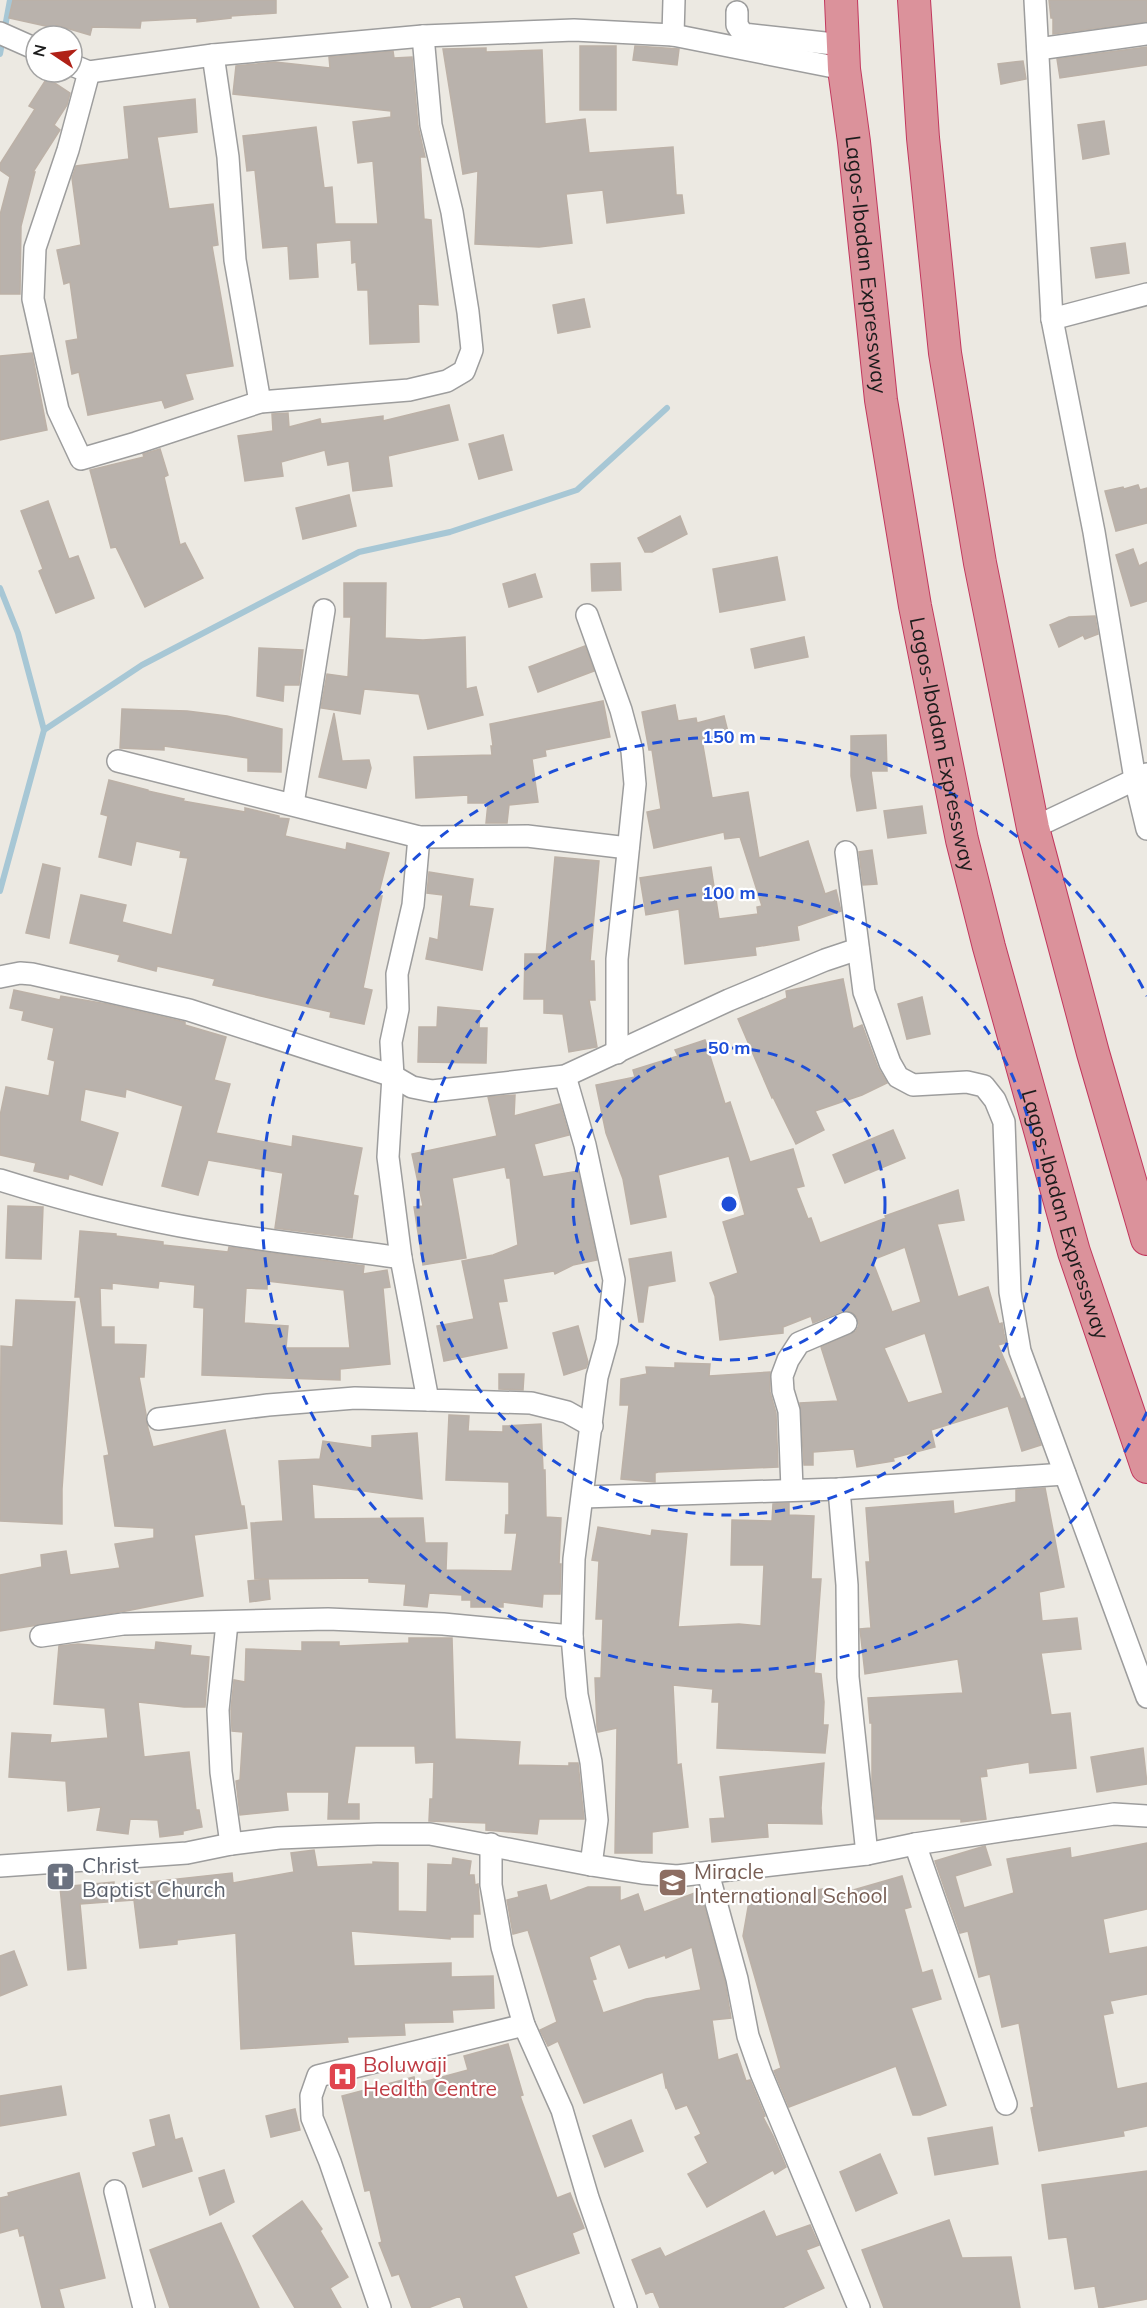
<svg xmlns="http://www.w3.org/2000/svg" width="1147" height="2308" font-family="Mulish,sans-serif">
	<rect width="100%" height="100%" fill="#ece9e2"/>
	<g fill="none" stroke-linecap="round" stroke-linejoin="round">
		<g stroke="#a7c7d5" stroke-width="6">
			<polyline points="0,54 10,0"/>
			<polyline points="0,588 18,633 44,730 0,891"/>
			<polyline points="44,730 142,665 359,552 450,532 577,490 667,408"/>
		</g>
	</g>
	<g fill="#b9b2ac" stroke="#bcb1a7" stroke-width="1.5" fill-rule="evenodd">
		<polygon points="13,0 276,0 276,13 231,16 231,18 197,22 197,18 141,21 140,28 92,27 90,35 56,25 55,28 9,18"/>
		<polygon points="1049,0 1147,0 1147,22 1053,34 1053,18 1051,18"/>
		<rect x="580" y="46" width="36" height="64"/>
		<polygon points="635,46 679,49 677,65 633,60"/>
		<polygon points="1147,47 1147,65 1060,78 1057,59"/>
		<polygon points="486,48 486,52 542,50 545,124 585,119 589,153 673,147 676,195 682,195 684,213 607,223 603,190 566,194 572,243 539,247 475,244 478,171 463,174 443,49"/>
		<polygon points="393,51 394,58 412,57 418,126 425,157 420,157 424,219 431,220 438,305 418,304 419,342 370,344 368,290 358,290 356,262 352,263 351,240 316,243 318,277 290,279 288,246 263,248 255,170 247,171 243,136 316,127 324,188 332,187 335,224 378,224 373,161 358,163 353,122 391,117 391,111 233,94 236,66 275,62 330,68 329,57"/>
		<polygon points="1023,61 1026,79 1001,84 998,64"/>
		<polygon points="47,78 70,93 67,105 54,125 60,130 33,172 35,172 21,226 20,294 0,294 0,215 10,177 0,170 0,164 35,109 29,106"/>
		<polygon points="195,99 197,132 157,137 169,209 213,204 218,245 212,246 233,366 185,374 193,399 165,408 162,400 88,415 79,372 72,374 66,341 78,339 70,282 64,284 57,250 81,245 72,178 76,166 129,159 124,107"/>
		<polygon points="1104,121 1109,154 1083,159 1078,125"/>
		<polygon points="1125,243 1129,273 1096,278 1091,248"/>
		<polygon points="584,299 590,327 558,333 553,305"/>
		<polygon points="32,353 47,430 0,440 0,356"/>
		<polygon points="449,405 458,440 388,456 392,486 353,491 349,461 328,465 325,450 281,462 283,476 245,481 238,436 273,431 272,414 288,413 289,427 320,419 321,424 383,416 383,421"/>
		<polygon points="503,435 512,470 479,479 469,444"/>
		<polygon points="160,449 168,475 164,477 180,545 185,543 203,578 145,607 116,547 111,548 90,470 144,457 143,454"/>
		<polygon points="1138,485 1140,490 1147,488 1147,523 1116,531 1105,491 1123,487 1124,489"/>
		<polygon points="349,495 356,526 303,539 296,508"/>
		<polygon points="48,501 69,559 78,556 94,598 56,613 39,571 43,569 21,511"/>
		<polygon points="680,516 687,534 652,552 645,552 638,538"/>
		<polygon points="1133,549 1139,566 1147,562 1147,601 1131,606 1116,555"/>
		<polygon points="777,557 785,600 720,612 713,569"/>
		<polygon points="620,563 621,590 592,591 591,564"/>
		<polygon points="535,574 542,597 509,607 503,584"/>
		<polygon points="344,583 386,583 385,638 423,640 465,637 466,689 476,687 483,715 428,729 419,694 364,689 360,714 321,708 327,674 348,677 351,617 344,617"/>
		<polygon points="1095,616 1098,634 1085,639 1083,635 1059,647 1050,625 1069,617"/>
		<polygon points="804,637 808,657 755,668 751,649"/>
		<polygon points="585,646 594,671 538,692 529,667"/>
		<polygon points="259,648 303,650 299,685 284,685 283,701 257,696"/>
		<polygon points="603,701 610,737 545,750 546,756 532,759 538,802 509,805 507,823 486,823 488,803 468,803 468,795 416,798 414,757 492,755 491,746 493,746 490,724"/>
		<polygon points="675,705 678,721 696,718 697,723 724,716 728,732 702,740 712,798 748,792 759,858 808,841 825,894 836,890 841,911 797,926 799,940 755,947 756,955 685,964 679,909 646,915 640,878 711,867 719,919 758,914 757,907 762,906 740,837 725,839 724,832 654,848 647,812 661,809 652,750 649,750 642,712"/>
		<polygon points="122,709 187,711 227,716 282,729 281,772 248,771 248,758 164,746 164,750 120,748"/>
		<polygon points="334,713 342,761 369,760 371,768 366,788 319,777"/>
		<polygon points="886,735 887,771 871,771 876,808 857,811 851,776 851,736"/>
		<polygon points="109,780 148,790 148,791 184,799 183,801 245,812 245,808 279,816 279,818 289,819 285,836 346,850 347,843 389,853 378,896 382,896 363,988 372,990 364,1024 330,1017 331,1012 213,985 215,979 157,966 156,971 118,961 120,955 70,943 81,895 126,905 122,922 172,935 188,858 180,857 181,851 136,841 131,865 99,857 108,816 101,814"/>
		<polygon points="922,806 926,833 888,838 884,811"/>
		<polygon points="872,850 877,884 863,885 859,852"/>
		<polygon points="555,857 599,861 590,961 594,961 595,1000 589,1000 597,1047 569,1052 563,1014 544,1013 544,999 524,999 525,954 546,954"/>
		<polygon points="43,864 60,868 49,938 26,933"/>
		<polygon points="429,872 473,879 469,906 493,909 482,970 426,959 430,938 438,940 443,895 427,893"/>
		<polygon points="843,979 853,1029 862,1025 878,1068 887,1083 862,1095 815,1111 824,1130 796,1144 773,1097 772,1098 738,1019 787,998 786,991"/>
		<polygon points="14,990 60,1000 61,996 107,1004 185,1022 185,1025 226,1037 214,1080 230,1084 216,1133 292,1147 293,1136 362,1148 353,1195 358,1196 352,1238 275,1228 283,1173 208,1160 198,1195 162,1186 183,1106 126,1089 125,1097 85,1089 80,1121 118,1133 102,1185 69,1174 68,1179 34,1171 36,1163 0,1155 0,1116 6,1087 49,1096 55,1061 48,1059 54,1028 22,1020 24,1011 10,1008"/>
		<polygon points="922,997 930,1034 907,1039 898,1004"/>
		<polygon points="438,1007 480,1011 479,1028 487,1028 486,1063 418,1062 419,1027 437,1027"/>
		<path d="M 705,1040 L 725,1104 L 730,1102 L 750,1162 L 793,1149 L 804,1186 L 796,1188 L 808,1219 L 811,1218 L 820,1243 L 886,1218 L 885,1216 L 958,1190 L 964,1220 L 937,1224 L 958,1297 L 988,1287 L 999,1324 L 1002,1323 L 1004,1334 L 1006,1343 L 998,1345 L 1021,1399 L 1024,1398 L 1041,1445 L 1022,1451 L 1008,1406 L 931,1430 L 935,1447 L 893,1458 L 894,1461 L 857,1467 L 854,1449 L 813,1452 L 813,1465 L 804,1465 L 800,1403 L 838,1401 L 821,1347 L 856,1331 L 859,1325 L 857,1317 L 853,1313 L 842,1311 L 813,1323 L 811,1316 L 783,1327 L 783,1333 L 720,1340 L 715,1296 L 710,1283 L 738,1273 L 723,1222 L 745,1215 L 729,1156 L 658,1175 L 666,1217 L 631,1224 L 623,1179 L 606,1133 L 596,1085 L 635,1077 L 633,1070 L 678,1056 L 675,1050 ZM 905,1247 L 921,1302 L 892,1312 L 872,1260 ZM 925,1333 L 943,1393 L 908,1403 L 884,1348 Z"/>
		<polygon points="515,1095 514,1116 560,1104 569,1135 534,1144 543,1177 578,1171 597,1260 573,1265 555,1274 554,1271 503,1279 507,1301 498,1302 507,1348 444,1361 437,1326 474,1319 462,1261 493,1255 518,1245 510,1178 507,1178 505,1167 452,1178 466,1258 423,1265 414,1207 423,1206 412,1154 497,1136 488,1097"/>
		<polygon points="893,1130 905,1158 845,1183 833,1155"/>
		<polygon points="8,1206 43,1207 41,1259 6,1258"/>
		<path d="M 80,1231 L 116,1234 L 116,1236 L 163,1242 L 163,1245 L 228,1252 L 229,1247 L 364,1266 L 363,1274 L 387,1270 L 390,1287 L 383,1288 L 390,1364 L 340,1369 L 340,1380 L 202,1375 L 204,1308 L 194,1307 L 195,1285 L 159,1281 L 158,1288 L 112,1283 L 112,1289 L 100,1288 L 101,1327 L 114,1327 L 114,1344 L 146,1345 L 144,1377 L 139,1377 L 146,1414 L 146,1421 L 153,1447 L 225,1430 L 241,1506 L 244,1506 L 247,1528 L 194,1535 L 203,1596 L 126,1611 L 0,1631 L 0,1575 L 42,1567 L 41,1555 L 66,1551 L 70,1575 L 120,1568 L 115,1544 L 154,1538 L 154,1528 L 115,1526 L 104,1456 L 109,1455 L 80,1297 L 75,1297 ZM 267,1281 L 344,1290 L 350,1348 L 286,1348 L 288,1326 L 244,1323 L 246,1288 L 267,1289 Z"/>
		<polygon points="671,1252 675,1281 648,1286 643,1322 639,1322 629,1259"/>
		<polygon points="16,1300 75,1302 62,1489 62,1524 0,1521 1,1346 13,1347"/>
		<polygon points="578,1326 588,1362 586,1368 564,1375 553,1333"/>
		<polygon points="675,1363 710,1364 709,1376 770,1372 770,1392 776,1413 778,1467 658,1472 655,1473 655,1482 621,1479 629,1405 620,1405 621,1379 647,1374 646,1367 675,1368"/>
		<polygon points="499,1374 524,1374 523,1390 499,1389"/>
		<polygon points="449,1415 469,1416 468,1431 503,1432 503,1426 541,1424 543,1470 545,1470 546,1517 561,1518 559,1564 561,1564 560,1594 543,1594 542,1607 503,1602 503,1607 471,1607 471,1600 462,1600 462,1595 429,1593 427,1607 404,1605 406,1584 369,1582 369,1578 255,1579 251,1523 283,1521 279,1461 320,1459 323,1441 372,1448 372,1436 417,1433 422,1499 312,1484 314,1519 423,1518 425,1543 447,1543 446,1570 512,1571 517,1533 505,1533 506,1515 509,1515 509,1482 446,1480"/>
		<polygon points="1045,1488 1064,1587 1039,1592 1042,1621 1077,1618 1081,1649 1041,1653 1051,1715 1070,1713 1076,1768 1030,1773 1029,1762 986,1769 987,1776 980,1777 986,1819 961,1822 961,1819 876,1819 872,1784 872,1723 870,1723 868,1698 963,1693 958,1659 865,1674 860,1629 871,1628 866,1562 870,1562 866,1508 953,1501 954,1514 1016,1502 1016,1490"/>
		<polygon points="789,1503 789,1515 814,1516 811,1579 821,1579 814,1673 821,1674 824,1702 823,1725 828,1725 825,1753 717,1748 719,1702 712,1702 713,1689 673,1685 677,1765 681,1764 688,1827 652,1832 652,1853 615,1853 617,1728 598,1732 597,1727 595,1678 601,1678 603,1619 596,1619 599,1561 592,1560 598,1527 651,1536 652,1530 687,1534 678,1627 739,1624 761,1626 764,1565 731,1565 732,1520 772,1521 773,1504"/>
		<polygon points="268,1579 270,1599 250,1602 248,1581"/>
		<polygon points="409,1638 452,1638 455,1739 520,1742 518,1765 569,1766 569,1763 578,1763 584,1819 539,1819 537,1834 486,1830 486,1823 429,1821 430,1799 433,1799 434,1762 416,1763 415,1746 355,1746 347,1804 359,1804 359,1819 328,1819 329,1792 286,1792 288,1810 240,1815 236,1781 240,1780 243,1732 232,1731 231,1709 234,1680 245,1682 246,1649 302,1651 302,1642 339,1642 339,1646 409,1643"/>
		<polygon points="156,1642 191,1646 190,1655 209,1657 205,1707 184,1707 138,1702 144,1757 189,1752 196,1810 199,1810 202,1827 183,1831 183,1834 160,1837 158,1820 130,1819 128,1834 97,1830 101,1807 68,1811 66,1781 9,1777 12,1733 51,1735 50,1743 108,1738 105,1708 54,1704 59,1646 78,1644 155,1650"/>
		<polygon points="1143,1748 1147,1784 1097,1792 1091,1757"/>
		<polygon points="824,1763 821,1808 822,1824 767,1823 768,1837 712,1842 710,1819 725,1818 720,1777"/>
		<polygon points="1147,1843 1147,1909 1103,1919 1109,1954 1147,1947 1147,1994 1110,2001 1113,2013 1103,2015 1117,2089 1147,2083 1147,2126 1123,2131 1124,2136 1039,2151 1031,2108 1034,2107 1019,2023 1002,2027 990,1974 979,1977 968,1931 960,1933 935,1861 985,1846 991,1865 955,1876 964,1908 1014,1893 1007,1859 1070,1848 1071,1858"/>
		<polygon points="314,1850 317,1867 373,1864 373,1862 398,1863 398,1911 427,1912 428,1864 452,1865 453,1858 471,1861 469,1875 474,1875 475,1885 478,1884 480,1914 473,1914 473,1937 450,1937 450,1939 351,1931 354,1966 451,1963 451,1977 493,1976 494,2008 452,2010 453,2022 404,2023 405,2035 347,2037 348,2042 241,2049 236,1933 177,1940 177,1944 140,1948 134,1900 80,1904 86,1968 68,1970 60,1887 114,1882 114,1886 232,1873 233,1883 294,1872 291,1853"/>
		<polygon points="902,1876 911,1907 904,1909 922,1973 932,1970 941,1999 911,2008 946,2105 920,2115 913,2115 896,2066 789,2107 774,2071 781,2068 743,1936 750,1896 793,1902 791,1894 828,1888 829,1897"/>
		<path d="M 546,1885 L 550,1901 L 588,1887 L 620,1887 L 620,1901 L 638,1894 L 644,1912 L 700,1891 L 725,1982 L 731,2018 L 712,2020 L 718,2060 L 737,2054 L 746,2081 L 750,2080 L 765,2116 L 763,2117 L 773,2136 L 786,2167 L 775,2174 L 773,2170 L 707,2207 L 688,2174 L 708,2163 L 695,2137 L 701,2134 L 687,2105 L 676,2109 L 667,2088 L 666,2088 L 663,2072 L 584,2103 L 558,2041 L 548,2046 L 540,2030 L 557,2022 L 528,1930 L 513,1934 L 507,1900 L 519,1897 L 518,1892 ZM 620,1944 L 629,1968 L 665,1955 L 666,1958 L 692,1947 L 701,1990 L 646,1999 L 603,2013 L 592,1980 L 596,1979 L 589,1957 Z"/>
		<polygon points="14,1951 27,1985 0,1996 0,1956"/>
		<polygon points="508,2044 523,2095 520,2096 557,2198 570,2193 584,2228 572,2233 579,2253 514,2276 527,2308 464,2308 460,2296 428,2308 412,2308 399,2274 392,2276 379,2243 382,2242 370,2190 365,2191 342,2096 414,2077 416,2084 468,2070 464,2056"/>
		<polygon points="61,2086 66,2115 0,2126 0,2096"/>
		<polygon points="295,2109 300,2130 271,2137 266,2116"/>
		<polygon points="169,2115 175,2140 182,2138 192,2171 143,2187 133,2153 156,2146 150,2120"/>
		<polygon points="631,2120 643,2151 605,2167 593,2136"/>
		<polygon points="992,2127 998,2164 935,2175 928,2138"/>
		<polygon points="880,2154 897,2193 856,2211 840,2172"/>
		<polygon points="224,2170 234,2202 210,2215 199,2178"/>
		<polygon points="1147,2171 1147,2299 1099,2308 1095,2286 1075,2289 1067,2237 1049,2239 1042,2185"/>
		<polygon points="79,2173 105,2278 59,2289 64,2308 42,2308 24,2235 20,2236 18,2228 0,2233 0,2198 9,2196 8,2193"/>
		<polygon points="302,2201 322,2229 320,2231 348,2277 330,2288 341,2308 295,2308 253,2236"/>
		<polygon points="764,2211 776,2237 810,2225 819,2245 806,2250 824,2288 782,2308 660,2308 653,2291 646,2294 632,2260 660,2248 665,2257"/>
		<polygon points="949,2220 962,2258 1011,2257 1020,2308 884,2308 862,2250"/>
		<polygon points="221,2223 259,2308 170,2308 150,2250"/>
	</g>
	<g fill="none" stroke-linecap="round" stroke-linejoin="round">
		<defs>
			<g id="minor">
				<polyline points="1035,0 1052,319 1094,532 1135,779 1147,829"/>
				<polyline points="737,12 737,25 743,34 843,45"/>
				<polyline points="0,33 36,49"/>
				<polyline points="673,35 674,0"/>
				<polyline points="1038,49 1147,34"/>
				<polyline points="213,55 228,157 235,260 260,402"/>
				<polyline points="72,65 89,72 213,55 423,36 574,30 673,35 844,69"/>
				<polyline points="89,72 68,150 35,248 33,299 58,410 81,459 136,443 260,402 409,390 447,381 464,371 472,350 468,312 452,212 431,125 423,36"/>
				<polyline points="1052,319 1147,294"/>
				<polyline points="587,615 621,710 632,751 635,784 617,959 617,1053"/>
				<polyline points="118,761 419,837 527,836 628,848"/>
				<polyline points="293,804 324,610"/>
				<polyline points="1033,828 1147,774"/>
				<polyline points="419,837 413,905 397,974 398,1009 391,1042 393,1076 388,1157 401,1258 428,1400 531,1403 567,1412 592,1426"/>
				<polyline points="846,852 864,992 890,1063 898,1077 913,1085 967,1082 984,1086 995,1100 1004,1122 1010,1292 1020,1351 1147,1697"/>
				<polyline points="0,977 20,973 32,974 189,1010 393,1076 412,1087 432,1091 565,1076 729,1000 825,960 858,949"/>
				<polyline points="565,1076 585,1145 614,1280 607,1341 597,1377 574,1559 572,1636 577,1695 591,1762 597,1820 591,1865"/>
				<path d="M 0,1180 C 45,1194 91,1207 137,1217 C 224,1237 313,1245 401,1258"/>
				<polyline points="158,1419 268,1405 355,1398 428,1400"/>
				<polyline points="792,1489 789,1411 783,1391 782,1376 788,1360 799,1343 846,1323"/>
				<polyline points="839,1489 847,1585 848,1677 867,1854"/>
				<polyline points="583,1497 839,1489 1065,1474"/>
				<polyline points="227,1623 218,1710 221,1772 231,1844"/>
				<polyline points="41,1636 123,1624 328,1619 443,1624 572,1636"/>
				<polyline points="491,1844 491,1885 502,1947 524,2025 562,2110 588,2198 626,2308"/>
				<polyline points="915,1844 1006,2104"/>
				<polyline points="0,1866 187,1853 231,1844 279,1838 377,1834 430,1834 591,1865 642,1873 677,1876 867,1854 915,1844 1114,1814 1147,1816"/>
				<polyline points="708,1873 737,1979 748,2036 761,2073 859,2308"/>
				<polyline points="115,2191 144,2308"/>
				<polyline points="380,2308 330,2162 312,2118 311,2096 318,2076 524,2025"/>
			</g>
			<g id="highway">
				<path id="s1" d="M 841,0 L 844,69 L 854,142 L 881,400 L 915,606 L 962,840 L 989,947 L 1074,1252 L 1147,1467"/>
				<polyline points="914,0 923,138 945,353 980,563 1033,828 1093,1053 1147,1239"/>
			</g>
		</defs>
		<use href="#minor" stroke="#9d9d9d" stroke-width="24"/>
		<use href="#highway" stroke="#c2385e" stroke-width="34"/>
		<use href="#minor" stroke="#fff" stroke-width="21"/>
		<use href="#highway" stroke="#db929b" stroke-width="32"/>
	</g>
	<g fill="none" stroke="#1d4ed8" stroke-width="3" stroke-dasharray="10 8">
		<circle cx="729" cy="1204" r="156"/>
		<circle cx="729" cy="1204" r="311"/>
		<path d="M1147 1412A467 467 0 1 1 1147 996"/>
	</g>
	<defs>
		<symbol id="church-square" viewBox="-11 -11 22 22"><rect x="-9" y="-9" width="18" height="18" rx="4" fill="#6b7280" stroke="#fff"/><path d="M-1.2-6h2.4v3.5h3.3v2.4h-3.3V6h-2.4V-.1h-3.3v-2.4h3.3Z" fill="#fff"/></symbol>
		<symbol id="school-square" viewBox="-11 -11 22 22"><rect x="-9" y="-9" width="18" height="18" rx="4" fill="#8d6e63" stroke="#fff"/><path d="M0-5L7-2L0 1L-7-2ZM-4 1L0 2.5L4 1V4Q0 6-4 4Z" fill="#fff"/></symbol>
		<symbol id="hospital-square" viewBox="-11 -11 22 22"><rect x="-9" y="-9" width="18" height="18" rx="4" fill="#e0444e" stroke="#fff"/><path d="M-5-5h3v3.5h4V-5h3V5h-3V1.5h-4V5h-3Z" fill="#fff"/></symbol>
	</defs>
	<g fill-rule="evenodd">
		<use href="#church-square" x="44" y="1860" width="33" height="33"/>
		<use href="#school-square" x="656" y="1866" width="33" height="33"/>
		<use href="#hospital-square" x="326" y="2060" width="33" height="33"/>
	</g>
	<g text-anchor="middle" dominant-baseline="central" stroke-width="4.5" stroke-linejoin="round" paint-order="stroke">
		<g font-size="21" fill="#1c1c1c" stroke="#fff">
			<text stroke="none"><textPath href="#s1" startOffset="266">Lagos-Ibadan Expressway</textPath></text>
			<text stroke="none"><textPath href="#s1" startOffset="752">Lagos-Ibadan Expressway</textPath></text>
			<text stroke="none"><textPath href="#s1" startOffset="1238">Lagos-Ibadan Expressway</textPath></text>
		</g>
		<g font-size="21" fill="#5b616d" stroke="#fff" text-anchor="start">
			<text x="82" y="1865">Christ<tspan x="82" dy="24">Baptist Church</tspan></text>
		</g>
		<g font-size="21" fill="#785e54" stroke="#fff" text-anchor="start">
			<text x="694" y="1871">Miracle<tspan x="694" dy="24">International School</tspan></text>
		</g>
		<g font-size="21" fill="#be3a42" stroke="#fff" text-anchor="start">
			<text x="363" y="2064">Boluwaji<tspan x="363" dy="24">Health Centre</tspan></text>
		</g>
	</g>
	<circle cx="729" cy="1204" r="9" fill="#1d4ed8" stroke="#fff" stroke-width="3"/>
	<g font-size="18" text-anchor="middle" font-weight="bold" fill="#1d4ed8" stroke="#fff" stroke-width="4.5" stroke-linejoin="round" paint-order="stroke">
		<text x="729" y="743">150 m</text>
		<text x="729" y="899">100 m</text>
		<text x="729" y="1054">50 m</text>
	</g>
	<g transform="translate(54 54) rotate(283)"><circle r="28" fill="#ffffff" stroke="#a4a4a4" stroke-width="1.5"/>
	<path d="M0-4.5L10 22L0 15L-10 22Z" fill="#b02117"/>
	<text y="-9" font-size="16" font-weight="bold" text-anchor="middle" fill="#1c1c1c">N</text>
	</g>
</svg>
